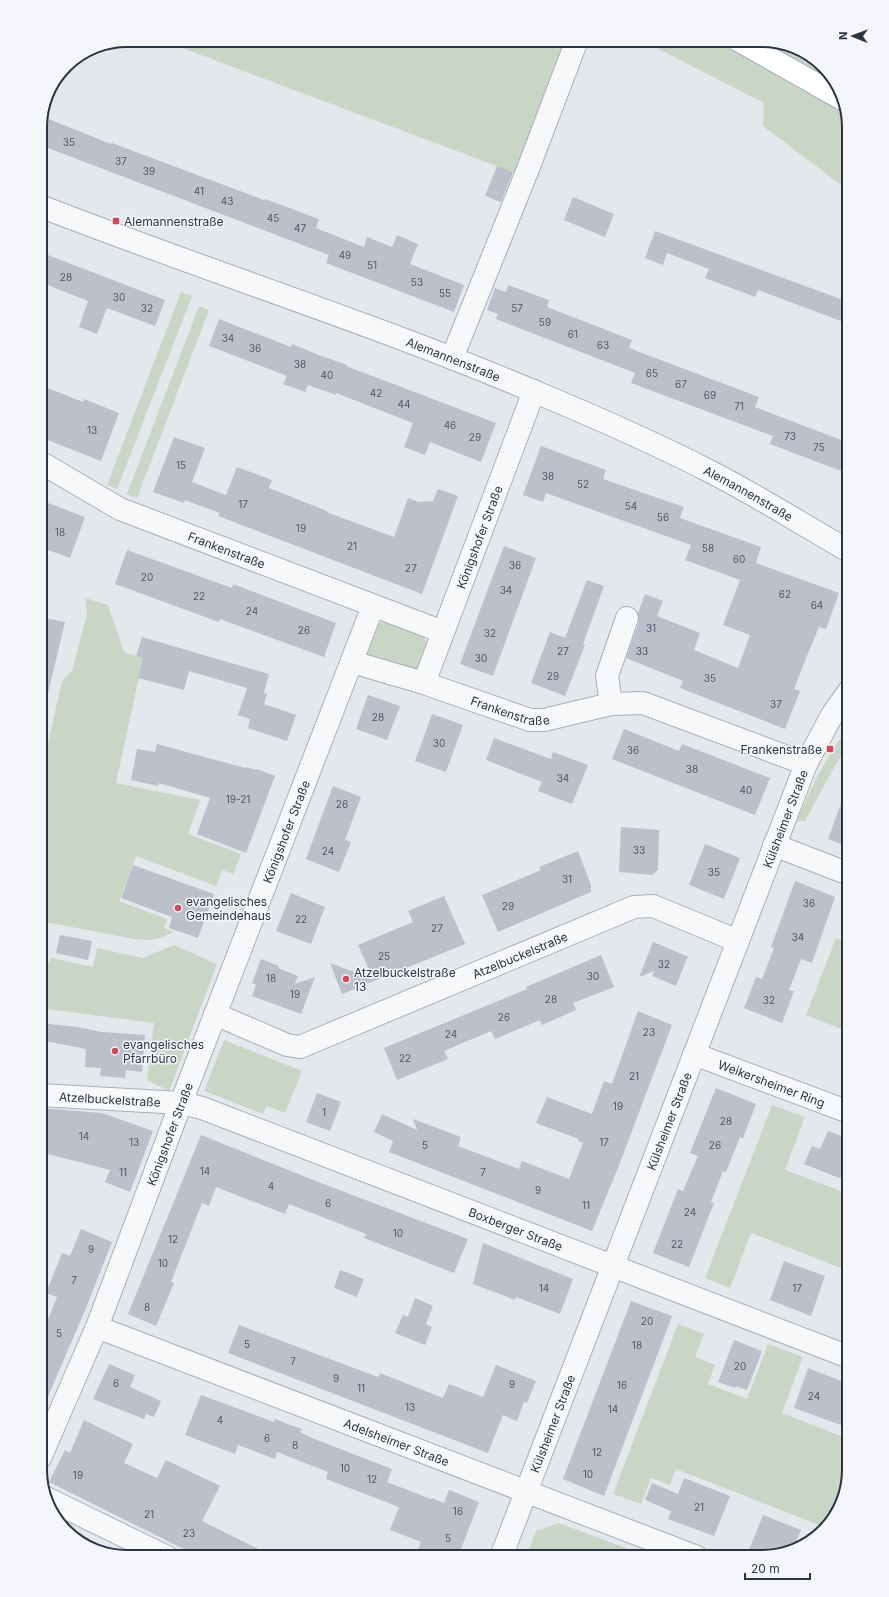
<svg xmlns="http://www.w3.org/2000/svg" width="889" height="1597" font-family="Inter,sans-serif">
	<rect width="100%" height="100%" fill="#e4e7ec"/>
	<g fill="#c9d6c5">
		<polygon points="161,40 569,40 515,173"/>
		<polygon points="641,40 768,40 811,55 842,93 849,127 849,191 763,126 764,103"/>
		<polygon points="181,292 192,296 117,489 107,485"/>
		<polygon points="199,306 209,310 137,498 127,494"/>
		<polygon points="85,598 108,605 124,652 143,658 116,783 200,800 188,834 241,854 233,874 222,870 216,886 136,856 119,901 167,919 164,928 173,932 161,938 150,940 134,939 40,921 40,756 45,756 62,681 72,671 87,614"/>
		<polygon points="384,621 420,634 427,642 417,671 367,654 377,625"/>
		<polygon points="849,630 849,656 841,650"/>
		<path d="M 849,727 L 849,746 L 836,764 L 805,821 L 797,821 C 810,788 827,755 849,727 Z"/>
		<polygon points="836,938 849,943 849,1032 806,1015"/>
		<polygon points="174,945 217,964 169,1091 147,1080 154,1023 40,1008 40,978 51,958 93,967 97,948 143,958"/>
		<polygon points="224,1040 302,1071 285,1113 267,1106 263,1114 204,1091"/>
		<polygon points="772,1105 805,1117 785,1170 849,1194 849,1271 751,1233 730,1288 705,1278"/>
		<polygon points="678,1324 704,1334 695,1357 715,1365 708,1384 747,1399 768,1344 803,1357 782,1413 849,1439 849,1471 835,1518 824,1527 676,1469 670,1485 651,1478 641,1504 613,1494"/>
		<polygon points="559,1523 639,1553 616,1557 526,1557 536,1531"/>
	</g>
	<g fill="#bbc0ca">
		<polygon points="41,116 111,144 112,143 264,200 265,199 319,219 316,228 364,247 367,237 392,247 397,235 418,244 410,264 464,285 454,312 326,263 329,255 40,145"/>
		<polygon points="497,166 513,172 501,202 485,196"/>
		<polygon points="573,197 614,214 605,237 564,220"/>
		<polygon points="655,231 849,302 849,324 758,290 755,297 705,278 709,269 667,253 663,265 645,258"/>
		<polygon points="40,252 165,300 155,326 107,308 97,334 79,327 88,301 40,282"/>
		<polygon points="508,285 549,300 547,307 632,340 629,348 759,397 755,407 849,443 849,474 770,444 773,436 631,383 635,373 496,319 498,314 487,310 495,288 506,292"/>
		<polygon points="219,319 291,347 292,344 319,355 347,365 346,366 496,423 481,462 430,442 425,455 404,447 413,423 336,393 336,395 308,385 305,392 283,384 287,376 209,346"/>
		<polygon points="40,385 83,402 84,399 119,413 101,461 40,437"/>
		<polygon points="174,437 205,448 192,482 226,495 237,467 272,480 269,488 327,511 326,512 394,537 408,498 419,502 433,501 438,489 458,496 422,594 218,516 220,513 203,507 185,500 184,503 153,492"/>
		<polygon points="541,446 606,470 603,479 684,507 680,518 761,547 756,563 839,593 826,629 819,627 806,658 794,689 800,691 785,729 680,688 683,681 626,658 639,622 638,613 645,594 663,601 657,616 700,633 694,650 738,668 750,635 723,625 740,580 685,560 691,545 546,493 543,502 523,495"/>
		<polygon points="40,500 85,517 70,558 40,547"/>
		<polygon points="504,546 536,558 493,676 460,664"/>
		<polygon points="127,550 232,588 233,584 336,623 324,657 220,619 219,622 115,584"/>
		<polygon points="587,580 604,586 583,644 585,645 565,696 531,683 550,632 565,638"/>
		<polygon points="40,617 65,622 47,698 40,697"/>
		<polygon points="142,637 269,674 264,693 267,694 264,704 296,715 287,741 248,728 250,719 238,715 247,688 189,671 184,690 138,678 143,658 136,656"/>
		<polygon points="368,695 400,706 387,740 356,729"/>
		<polygon points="432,714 463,725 446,772 415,761"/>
		<polygon points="624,729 679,751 682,744 770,778 755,815 612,759"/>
		<polygon points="494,738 551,759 553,752 588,765 572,804 538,791 542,782 486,760"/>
		<polygon points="157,744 245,768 245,767 256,770 257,769 275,776 246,853 197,834 210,798 159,783 158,786 131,780 137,749 155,752"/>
		<polygon points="333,786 361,797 345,840 351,842 339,872 306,859"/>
		<polygon points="847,787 849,787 849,847 828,839"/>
		<polygon points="621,827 659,830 658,870 652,875 619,872"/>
		<polygon points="705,844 740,858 724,899 689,885"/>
		<polygon points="578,851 591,885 591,892 498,932 482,895 541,870 539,867"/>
		<polygon points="133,865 214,894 198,938 169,928 172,917 121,898"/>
		<polygon points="795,881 835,897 812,963 801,959 789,990 794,991 782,1023 744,1008 756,977 762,979 774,948 771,947"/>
		<polygon points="291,893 325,907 311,944 276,931"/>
		<polygon points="444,896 465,944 342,994 330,963 373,979 358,945 413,922 408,911"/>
		<polygon points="60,935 92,941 88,960 56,953"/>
		<polygon points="653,942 689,957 687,958 676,986 652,976 654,971 639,977"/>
		<polygon points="601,955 614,987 573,1003 576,1010 542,1025 540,1020 495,1039 491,1031 444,1051 448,1059 397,1080 384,1048 527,989 526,987"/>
		<polygon points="261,959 279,966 278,968 298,976 295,984 315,977 301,1014 252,996 256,985 252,983"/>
		<polygon points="638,1011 672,1025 618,1168 592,1231 389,1152 393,1141 374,1132 382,1114 417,1130 413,1119 461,1137 458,1146 519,1169 522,1161 569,1179 583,1143 578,1141 579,1139 536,1123 547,1097 592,1114 604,1081 612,1084"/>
		<polygon points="40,1023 77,1027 102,1032 145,1035 142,1072 126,1070 125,1078 100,1076 101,1068 85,1067 86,1049 40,1040"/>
		<polygon points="716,1088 756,1104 743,1138 740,1137 726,1172 723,1171 711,1202 714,1203 689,1267 653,1253 678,1189 683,1191 698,1156 690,1153"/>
		<polygon points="317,1093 341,1102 330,1131 306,1122"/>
		<polygon points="40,1108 102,1113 153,1131 130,1192 105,1182 110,1170 40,1152"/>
		<polygon points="828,1131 849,1139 849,1182 804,1164 812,1146 820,1149"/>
		<polygon points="201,1135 321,1183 468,1239 454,1273 364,1238 366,1234 289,1204 285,1214 216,1187 209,1206 202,1203 171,1282 174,1283 156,1326 128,1314"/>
		<polygon points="81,1229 112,1242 86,1308 40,1415 40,1339 57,1297 46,1293 62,1253 70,1256"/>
		<polygon points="483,1243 573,1279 560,1314 516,1297 515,1300 473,1284"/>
		<polygon points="784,1261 825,1276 811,1316 770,1300"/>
		<polygon points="340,1270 364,1279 357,1297 334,1288"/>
		<polygon points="415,1298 433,1306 426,1324 432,1327 425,1345 395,1333 403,1315 408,1317"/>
		<polygon points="631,1301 672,1316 604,1496 563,1479"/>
		<polygon points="239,1325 378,1377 380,1373 443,1398 449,1384 483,1397 496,1365 536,1381 527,1403 524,1402 517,1421 503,1415 488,1453 228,1353"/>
		<polygon points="734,1340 762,1351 747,1390 736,1386 735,1388 718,1382"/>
		<polygon points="109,1364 135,1375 130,1387 161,1401 154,1417 146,1414 144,1419 93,1399"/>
		<polygon points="808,1368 849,1384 849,1428 794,1408"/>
		<polygon points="201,1395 274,1422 275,1419 288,1424 302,1429 300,1432 312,1438 392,1469 387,1482 431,1499 432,1498 444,1503 449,1490 479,1502 458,1557 415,1557 421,1542 390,1530 399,1507 326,1479 328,1472 277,1452 275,1459 238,1445 235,1454 185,1435"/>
		<polygon points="84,1420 133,1444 124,1463 157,1478 166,1460 220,1486 202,1521 275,1557 200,1557 49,1482 65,1450 70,1453"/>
		<polygon points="684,1478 730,1496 714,1536 668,1519 671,1511 645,1500 652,1483 678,1494"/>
		<polygon points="763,1515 801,1530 792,1551 766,1556 749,1550"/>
	</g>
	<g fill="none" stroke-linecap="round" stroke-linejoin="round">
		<defs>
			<g id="minor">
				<path id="s1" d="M 40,206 C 204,270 372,323 533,391 C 593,416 653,442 711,472 C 758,496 803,525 849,551"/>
				<polyline points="452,358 528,169 577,40"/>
				<path id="s2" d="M 40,462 L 120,509 L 443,632"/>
				<path id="s3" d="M 352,662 L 424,683 L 530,720 L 544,720 L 611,704 L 643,703 L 806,764"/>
				<path id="s4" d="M 424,683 L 534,391"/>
				<polyline points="611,704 607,676 627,618"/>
				<polyline points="774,845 849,874"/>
				<path id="s5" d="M 215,1014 L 287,1045 L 300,1047 L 634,907 L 653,906 L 738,941"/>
				<path id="s6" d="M 694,1054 L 849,1112"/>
				<path id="s7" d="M 40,1095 L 181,1103 L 202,1108 L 849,1357"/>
				<path id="s8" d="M 97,1327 L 697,1557"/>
				<path id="s9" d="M 40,1458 L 97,1327 L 181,1103 L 373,606"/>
				<polyline points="46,1498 167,1557"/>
				<path id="s10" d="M 501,1557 L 806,764 L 832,715 L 849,691"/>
			</g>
			<polyline id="major" points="738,40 844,100"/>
		</defs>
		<use href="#minor" stroke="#a9aeb7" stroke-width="24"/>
		<use href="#major" stroke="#a3abb8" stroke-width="24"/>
		<use href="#minor" stroke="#f7f8fa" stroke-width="22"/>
		<use href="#major" stroke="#fff" stroke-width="22"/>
	</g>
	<g fill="#d1495b" stroke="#f4f6f9" stroke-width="1.5">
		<rect x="112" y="217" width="8" height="8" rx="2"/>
		<rect x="826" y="745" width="8" height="8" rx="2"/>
		<circle cx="178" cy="908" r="4"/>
		<circle cx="346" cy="979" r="4"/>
		<circle cx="115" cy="1051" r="4"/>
	</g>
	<g text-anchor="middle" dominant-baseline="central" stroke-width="3" stroke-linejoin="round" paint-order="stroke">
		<g font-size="10" fill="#4f5766">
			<text x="69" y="142">35</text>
			<text x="121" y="161">37</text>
			<text x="149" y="171">39</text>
			<text x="199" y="191">41</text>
			<text x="227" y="201">43</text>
			<text x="273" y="218">45</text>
			<text x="300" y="228">47</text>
			<text x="345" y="255">49</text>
			<text x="372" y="265">51</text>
			<text x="66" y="277">28</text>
			<text x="417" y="282">53</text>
			<text x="445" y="293">55</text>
			<text x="119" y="297">30</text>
			<text x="147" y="308">32</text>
			<text x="517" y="308">57</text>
			<text x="545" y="322">59</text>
			<text x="573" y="334">61</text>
			<text x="228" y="338">34</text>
			<text x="603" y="345">63</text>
			<text x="255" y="348">36</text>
			<text x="300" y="364">38</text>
			<text x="652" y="373">65</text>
			<text x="327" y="375">40</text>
			<text x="681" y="384">67</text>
			<text x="376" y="393">42</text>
			<text x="710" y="395">69</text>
			<text x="404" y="404">44</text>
			<text x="739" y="406">71</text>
			<text x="450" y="425">46</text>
			<text x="92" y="430">13</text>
			<text x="790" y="436">73</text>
			<text x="475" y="437">29</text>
			<text x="819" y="447">75</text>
			<text x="181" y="465">15</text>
			<text x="548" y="476">38</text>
			<text x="583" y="484">52</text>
			<text x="243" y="504">17</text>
			<text x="631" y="506">54</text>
			<text x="663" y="517">56</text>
			<text x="301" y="528">19</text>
			<text x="60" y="532">18</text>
			<text x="352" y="546">21</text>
			<text x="708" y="548">58</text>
			<text x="739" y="559">60</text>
			<text x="515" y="565">36</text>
			<text x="411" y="568">27</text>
			<text x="147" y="577">20</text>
			<text x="506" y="590">34</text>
			<text x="785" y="594">62</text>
			<text x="199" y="596">22</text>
			<text x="817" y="605">64</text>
			<text x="252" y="611">24</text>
			<text x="651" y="628">31</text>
			<text x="304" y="630">26</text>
			<text x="490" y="633">32</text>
			<text x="563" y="651">27</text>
			<text x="642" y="651">33</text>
			<text x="481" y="658">30</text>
			<text x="553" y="676">29</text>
			<text x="710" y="678">35</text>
			<text x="776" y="704">37</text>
			<text x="378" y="717">28</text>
			<text x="439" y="743">30</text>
			<text x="633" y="750">36</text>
			<text x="692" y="769">38</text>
			<text x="563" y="778">34</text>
			<text x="746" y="790">40</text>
			<text x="238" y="799">19-21</text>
			<text x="342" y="804">26</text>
			<text x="639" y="850">33</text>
			<text x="328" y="851">24</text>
			<text x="714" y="872">35</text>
			<text x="567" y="879">31</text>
			<text x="809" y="903">36</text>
			<text x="508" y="906">29</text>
			<text x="301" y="919">22</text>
			<text x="437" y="928">27</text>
			<text x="798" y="937">34</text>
			<text x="384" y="956">25</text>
			<text x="664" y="964">32</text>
			<text x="593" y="976">30</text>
			<text x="271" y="978">18</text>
			<text x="295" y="994">19</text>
			<text x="551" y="999">28</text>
			<text x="769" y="1000">32</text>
			<text x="504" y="1017">26</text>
			<text x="649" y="1032">23</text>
			<text x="451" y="1034">24</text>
			<text x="405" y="1058">22</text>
			<text x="634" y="1076">21</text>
			<text x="618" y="1106">19</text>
			<text x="324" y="1112">1</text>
			<text x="726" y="1121">28</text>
			<text x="84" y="1136">14</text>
			<text x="134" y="1142">13</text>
			<text x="604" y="1142">17</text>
			<text x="425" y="1145">5</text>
			<text x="715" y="1145">26</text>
			<text x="205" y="1171">14</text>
			<text x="123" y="1172">11</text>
			<text x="483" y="1172">7</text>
			<text x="271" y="1186">4</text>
			<text x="538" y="1190">9</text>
			<text x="328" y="1203">6</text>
			<text x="586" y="1205">11</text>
			<text x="690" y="1212">24</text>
			<text x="398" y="1233">10</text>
			<text x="173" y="1239">12</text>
			<text x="677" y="1244">22</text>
			<text x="91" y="1249">9</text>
			<text x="163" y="1263">10</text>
			<text x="74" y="1280">7</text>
			<text x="544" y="1288">14</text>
			<text x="797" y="1288">17</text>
			<text x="147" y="1307">8</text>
			<text x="647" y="1321">20</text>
			<text x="59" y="1333">5</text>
			<text x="247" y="1344">5</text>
			<text x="637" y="1345">18</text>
			<text x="293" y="1361">7</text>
			<text x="740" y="1366">20</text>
			<text x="336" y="1378">9</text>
			<text x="116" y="1383">6</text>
			<text x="512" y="1384">9</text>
			<text x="622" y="1385">16</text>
			<text x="361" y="1388">11</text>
			<text x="814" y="1396">24</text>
			<text x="410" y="1407">13</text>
			<text x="613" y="1409">14</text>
			<text x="220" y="1420">4</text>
			<text x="267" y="1438">6</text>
			<text x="295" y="1445">8</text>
			<text x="597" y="1452">12</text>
			<text x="345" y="1468">10</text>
			<text x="588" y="1474">10</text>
			<text x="78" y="1475">19</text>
			<text x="372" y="1479">12</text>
			<text x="699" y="1507">21</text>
			<text x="458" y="1511">16</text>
			<text x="149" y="1514">21</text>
			<text x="189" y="1533">23</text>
			<text x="448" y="1538">5</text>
		</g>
		<g font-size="12" fill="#2b3445" stroke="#f4f6f9" text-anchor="start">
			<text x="124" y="221">Alemannenstraße</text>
			<text x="822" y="749" text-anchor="end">Frankenstraße</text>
			<text x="186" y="901">evangelisches<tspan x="186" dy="14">Gemeindehaus</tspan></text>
			<text x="354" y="972">Atzelbuckelstraße<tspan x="354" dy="14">13</tspan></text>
			<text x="123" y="1044">evangelisches<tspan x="123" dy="14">Pfarrbüro</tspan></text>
		</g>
		<g font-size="12" fill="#2b3445" stroke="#f4f6f9">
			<text stroke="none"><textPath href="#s1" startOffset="441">Alemannenstraße</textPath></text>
			<text stroke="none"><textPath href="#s1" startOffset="765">Alemannenstraße</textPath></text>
			<text stroke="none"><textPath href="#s4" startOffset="156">Königshofer Straße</textPath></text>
			<text stroke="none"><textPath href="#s2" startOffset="207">Frankenstraße</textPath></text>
			<text stroke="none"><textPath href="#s3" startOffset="166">Frankenstraße</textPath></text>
			<text stroke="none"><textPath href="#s10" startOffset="791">Külsheimer Straße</textPath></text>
			<text stroke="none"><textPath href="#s9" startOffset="673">Königshofer Straße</textPath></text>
			<text stroke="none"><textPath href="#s5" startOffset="330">Atzelbuckelstraße</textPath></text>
			<text stroke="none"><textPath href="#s6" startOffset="83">Weikersheimer Ring</textPath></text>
			<text stroke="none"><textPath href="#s7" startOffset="70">Atzelbuckelstraße</textPath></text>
			<text stroke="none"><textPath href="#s10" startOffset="467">Külsheimer Straße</textPath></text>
			<text stroke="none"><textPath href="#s9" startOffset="349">Königshofer Straße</textPath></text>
			<text stroke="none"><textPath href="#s7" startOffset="499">Boxberger Straße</textPath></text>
			<text stroke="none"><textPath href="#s10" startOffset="143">Külsheimer Straße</textPath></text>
			<text stroke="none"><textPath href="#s8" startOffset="321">Adelsheimer Straße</textPath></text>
		</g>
	</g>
	<path d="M0 0H889V1597H0ZM127 47H762A80 80 0 0 1 842 127V1470A80 80 0 0 1 762 1550H127A80 80 0 0 1 47 1470V127A80 80 0 0 1 127 47Z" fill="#f4f6f9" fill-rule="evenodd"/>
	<path fill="none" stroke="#2b3445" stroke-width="2" d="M127 47H762A80 80 0 0 1 842 127V1470A80 80 0 0 1 762 1550H127A80 80 0 0 1 47 1470V127A80 80 0 0 1 127 47Z"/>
	<g transform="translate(853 36) rotate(271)" stroke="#f4f6f9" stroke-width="3" paint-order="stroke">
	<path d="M0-3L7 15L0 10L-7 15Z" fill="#2b3445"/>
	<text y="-6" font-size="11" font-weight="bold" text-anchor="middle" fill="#2b3445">N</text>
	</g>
	<path d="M745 1573v6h65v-6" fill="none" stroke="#2b3445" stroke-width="2"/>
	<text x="751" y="1573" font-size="12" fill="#2b3445" stroke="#f4f6f9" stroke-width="3" paint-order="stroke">20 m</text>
</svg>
